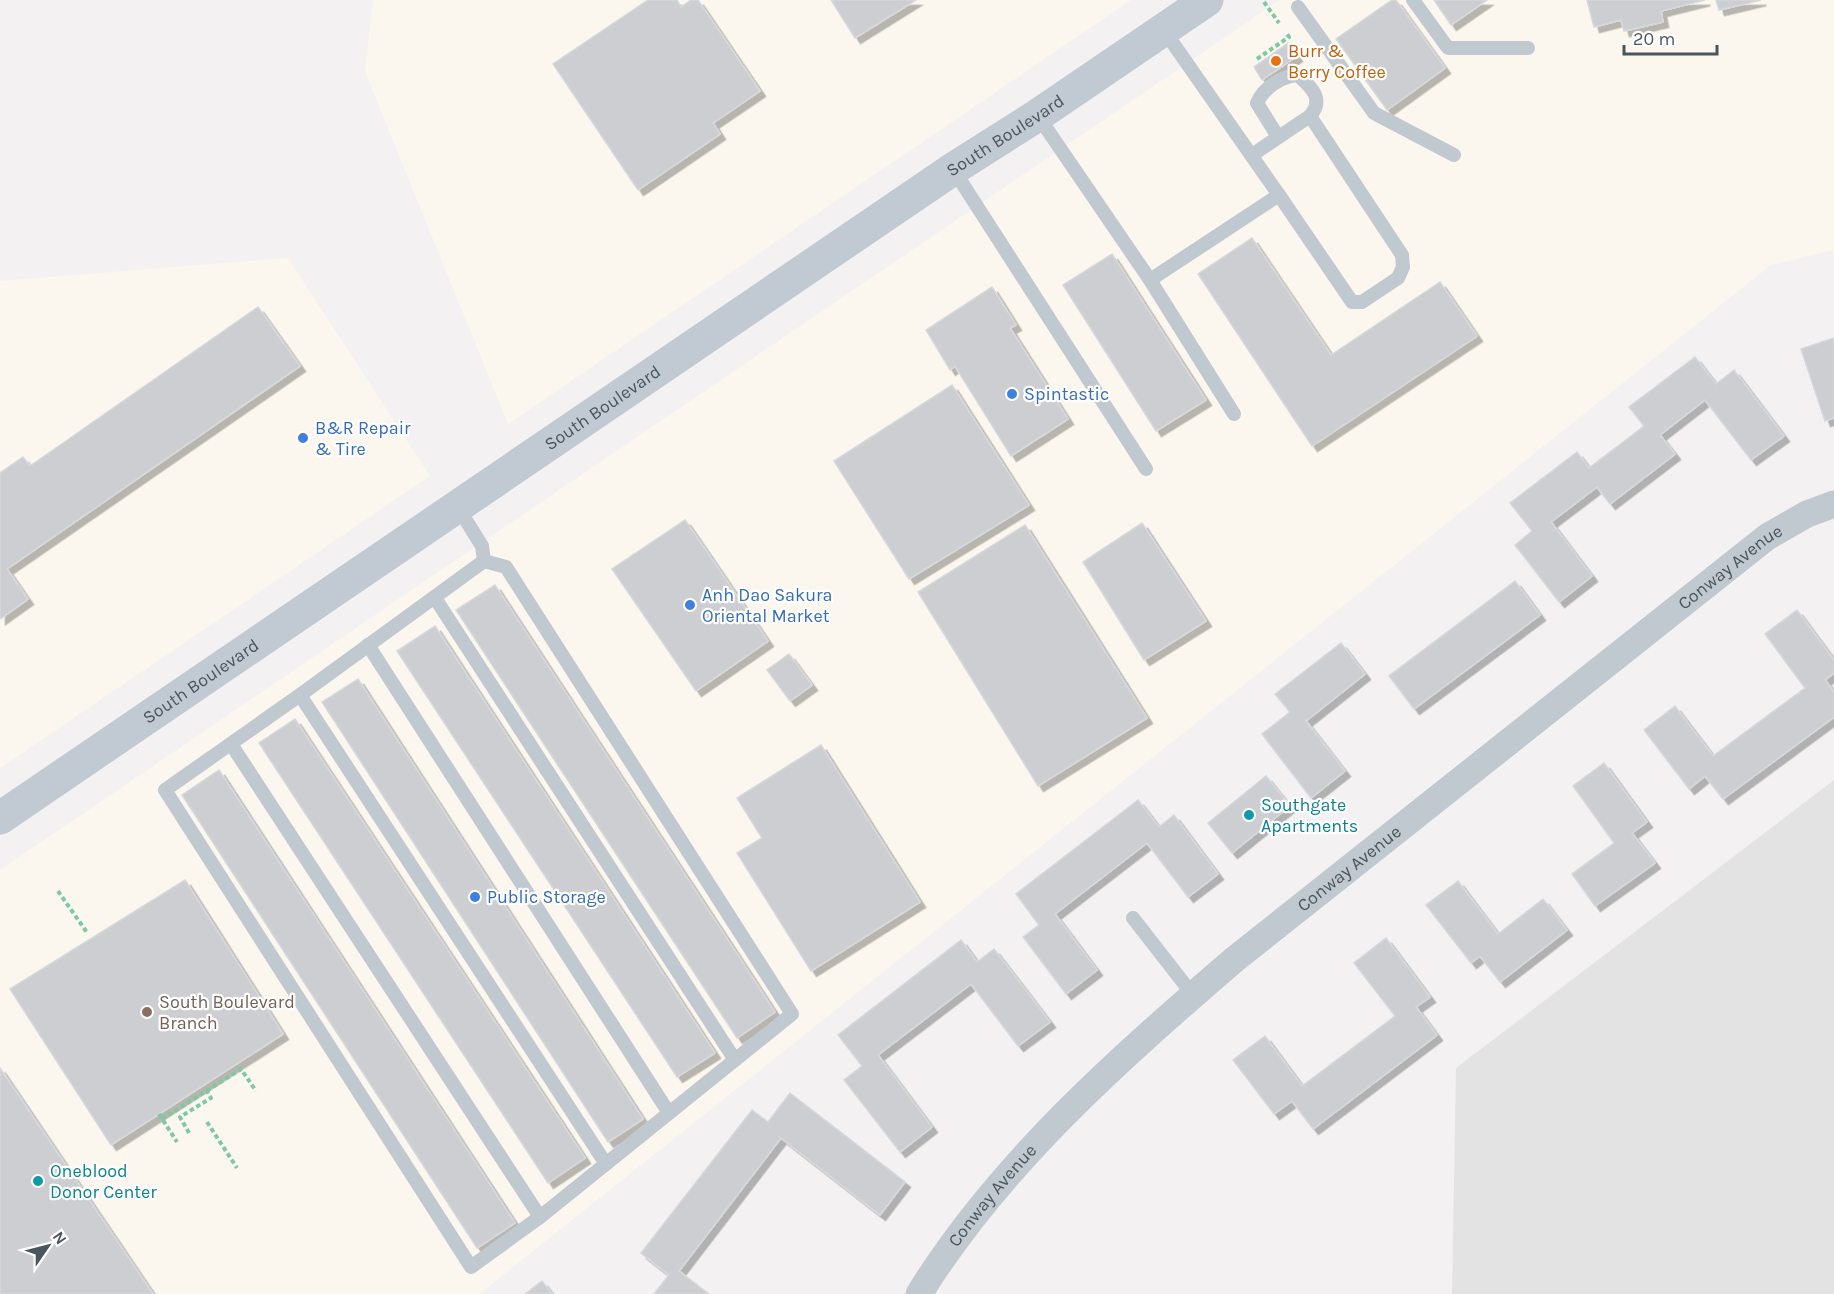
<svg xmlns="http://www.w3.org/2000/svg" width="1834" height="1294" font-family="Karla,sans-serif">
	<defs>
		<filter id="shadow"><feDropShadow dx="5.5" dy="5.5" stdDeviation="0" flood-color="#0004"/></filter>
	</defs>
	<rect width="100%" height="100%" fill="#f3f1f2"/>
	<g fill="#fbf7ee">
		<polygon points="373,0 1131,0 508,424 365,72"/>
		<polygon points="1280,0 1834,0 1834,250 1771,265 479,1294 0,1294 0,870"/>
		<polygon points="288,258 430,476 0,768 0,281"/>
	</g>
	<polygon fill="#e4e3e3" points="1834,780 1834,1294 1452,1294 1456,1068"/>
	<g fill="#ccced2" stroke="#d6d8dc" stroke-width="1.5" filter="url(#shadow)">
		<polygon points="648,0 677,0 681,7 691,0 698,0 760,91 713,123 720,134 638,190 553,64"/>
		<polygon points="831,0 916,0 855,38"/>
		<polygon points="1392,0 1396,0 1445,68 1387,110 1336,39"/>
		<polygon points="1434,0 1487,0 1451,25"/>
		<polygon points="1587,0 1705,0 1661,11 1663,22 1624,31 1621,20 1594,27"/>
		<polygon points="1716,0 1761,0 1719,10"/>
		<polygon points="1288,43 1297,56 1262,80 1254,67"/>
		<polygon points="1252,238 1331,355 1440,282 1477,336 1312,446 1198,274"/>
		<polygon points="1112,254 1206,400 1156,431 1063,285"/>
		<polygon points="992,287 1016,325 1010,328 1068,419 1011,456 955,366 950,370 926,330"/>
		<polygon points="258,307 300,366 7,569 28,599 0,619 0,473 23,457 30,466"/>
		<polygon points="1834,338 1834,418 1825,421 1801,349"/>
		<polygon points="1695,357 1716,384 1734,370 1784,436 1751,460 1705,400 1660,435 1675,454 1610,504 1597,487 1551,522 1592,576 1559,602 1515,545 1532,531 1510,503 1577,452 1589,468 1644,426 1629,407"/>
		<polygon points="952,385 1029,505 909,579 834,461"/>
		<polygon points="685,520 768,641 696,691 612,569"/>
		<polygon points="1142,523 1206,621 1144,660 1083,562"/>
		<polygon points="1025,525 1147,718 1038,786 918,592"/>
		<polygon points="1515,581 1540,615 1414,709 1389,676"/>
		<polygon points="495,585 775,1012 737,1038 456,610"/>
		<polygon points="1797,610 1834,660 1834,673 1825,680 1834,692 1834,717 1723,799 1705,776 1689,789 1644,730 1675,706 1713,756 1805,688 1765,634"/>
		<polygon points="435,626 715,1053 677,1077 397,651"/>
		<polygon points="1341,643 1365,674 1306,721 1345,771 1311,798 1262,734 1290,712 1275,694"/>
		<polygon points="789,654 812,685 790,701 767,670"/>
		<polygon points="358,679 643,1119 608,1142 322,702"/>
		<polygon points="295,719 585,1158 548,1183 259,743"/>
		<polygon points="821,745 920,902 811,971 737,853 762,838 737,798"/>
		<polygon points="1604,763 1647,822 1632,833 1655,863 1595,906 1572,874 1614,843 1573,786"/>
		<polygon points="219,770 515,1223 477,1248 182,795"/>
		<polygon points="1266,776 1290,806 1232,853 1208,823"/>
		<polygon points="1138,800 1159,827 1174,815 1218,874 1188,897 1147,843 1055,914 1097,970 1066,994 1023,937 1039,925 1016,894"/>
		<polygon points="185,880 283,1034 111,1145 10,989"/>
		<polygon points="1458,881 1498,934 1543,899 1567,930 1500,982 1480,956 1471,963 1426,905"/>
		<polygon points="1386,938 1430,997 1416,1007 1437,1035 1313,1129 1292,1101 1274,1114 1233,1060 1265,1036 1302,1086 1395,1016 1354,963"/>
		<polygon points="961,940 977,962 994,949 1050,1022 1018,1046 971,984 878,1055 932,1127 900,1152 844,1080 862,1066 838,1035"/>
		<polygon points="0,1068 153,1294 0,1294"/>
		<polygon points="790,1093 905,1182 880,1215 781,1138 679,1271 709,1294 654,1294 669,1275 641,1253 752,1110 768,1122"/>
		<polygon points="542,1281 552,1294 525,1294"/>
	</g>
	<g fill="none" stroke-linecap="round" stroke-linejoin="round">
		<g stroke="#7fc8a1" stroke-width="4" stroke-dasharray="4.5 3" stroke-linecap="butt">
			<polyline points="1264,2 1279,23"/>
			<polyline points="1257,59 1289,37 1287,34"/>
			<polyline points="58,891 88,934"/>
			<polyline points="159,1114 177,1142"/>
			<polyline points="162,1119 241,1069 256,1091"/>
			<polyline points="207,1122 237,1168"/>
			<polyline points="189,1133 180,1117 211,1098 207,1091"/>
		</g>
		<g stroke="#c0c9cf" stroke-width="14">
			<polyline points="1413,0 1448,48 1528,48"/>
			<polyline points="1298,7 1374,113 1454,155"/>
			<polyline points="1038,116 1150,280 1279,195 1163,29"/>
			<path d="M 1278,137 L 1257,103 C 1264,87 1282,76 1298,75 C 1311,87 1325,99 1310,116"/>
			<polyline points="1252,155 1310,116 1402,255 1403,267 1398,278 1362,302 1352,302 1279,195"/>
			<polyline points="953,169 1146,469"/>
			<polyline points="1150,280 1234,414"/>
			<polyline points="457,506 482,546 484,561 300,695 165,790 471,1267 540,1217 792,1014 506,567 484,561"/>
			<polyline points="435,598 735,1060"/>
			<polyline points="368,645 669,1113"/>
			<polyline points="300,695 606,1164"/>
			<polyline points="231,744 540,1217"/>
			<polyline points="1133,918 1193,995"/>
		</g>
		<path stroke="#c0c9cf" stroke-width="27" id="s1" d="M 919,1294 C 1000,1163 1119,1059 1235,959 L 1767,537 L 1807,514 L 1834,504"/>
		<path stroke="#c1cad3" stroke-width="33" id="s2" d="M 0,818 L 953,169 L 1038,115 L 1207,0"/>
	</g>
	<circle fill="#e8710a" stroke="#fff" stroke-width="2" cx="1276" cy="61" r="6"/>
	<g fill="#3f7fe0" stroke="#fff" stroke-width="2">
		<circle cx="1012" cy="394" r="6"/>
		<circle cx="303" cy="438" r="6"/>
		<circle cx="690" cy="605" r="6"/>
		<circle cx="475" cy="897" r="6"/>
	</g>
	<g fill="#0f9aa8" stroke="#fff" stroke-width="2">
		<circle cx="1249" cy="815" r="6"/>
		<circle cx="38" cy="1181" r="6"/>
	</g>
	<circle fill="#8d6e63" stroke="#fff" stroke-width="2" cx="147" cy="1012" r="6"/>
	<g text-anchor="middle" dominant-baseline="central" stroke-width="4.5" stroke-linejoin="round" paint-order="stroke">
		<g font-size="18" fill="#c56008" stroke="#fff" text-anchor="start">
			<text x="1288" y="51">Burr &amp;<tspan x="1288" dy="21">Berry Coffee</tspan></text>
		</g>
		<g font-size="18" fill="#4a555d" stroke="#fff">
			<text stroke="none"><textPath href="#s2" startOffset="1215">South Boulevard</textPath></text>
			<text stroke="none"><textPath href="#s2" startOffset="729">South Boulevard</textPath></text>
			<text stroke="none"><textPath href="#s1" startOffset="1094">Conway Avenue</textPath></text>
			<text stroke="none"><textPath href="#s2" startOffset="243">South Boulevard</textPath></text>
			<text stroke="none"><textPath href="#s1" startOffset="608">Conway Avenue</textPath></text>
			<text stroke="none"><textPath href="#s1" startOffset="123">Conway Avenue</textPath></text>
		</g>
		<g font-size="18" fill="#366cbe" stroke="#fff" text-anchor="start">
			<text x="1024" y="394">Spintastic</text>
			<text x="315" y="428">B&amp;R Repair<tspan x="315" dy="21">&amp; Tire</tspan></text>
			<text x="702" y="595">Anh Dao Sakura<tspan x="702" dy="21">Oriental Market</tspan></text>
			<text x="487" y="897">Public Storage</text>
		</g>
		<g font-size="18" fill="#0d838f" stroke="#fff" text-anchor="start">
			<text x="1261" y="805">Southgate<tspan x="1261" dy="21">Apartments</tspan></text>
			<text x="50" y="1171">Oneblood<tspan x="50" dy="21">Donor Center</tspan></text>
		</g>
		<g font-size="18" fill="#785e54" stroke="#fff" text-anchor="start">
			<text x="159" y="1002">South Boulevard<tspan x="159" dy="21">Branch</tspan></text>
		</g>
	</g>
	<g transform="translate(48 1246) rotate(55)" stroke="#ffffff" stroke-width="4.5" paint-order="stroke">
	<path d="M0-4.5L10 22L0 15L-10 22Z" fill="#4a555d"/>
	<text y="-9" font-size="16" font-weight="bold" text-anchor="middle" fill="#4a555d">N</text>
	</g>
	<path d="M1624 45v9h93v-9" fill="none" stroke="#4a555d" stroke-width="3"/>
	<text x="1633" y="45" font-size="18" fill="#4a555d" stroke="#ffffff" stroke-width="4.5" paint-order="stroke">20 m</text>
</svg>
